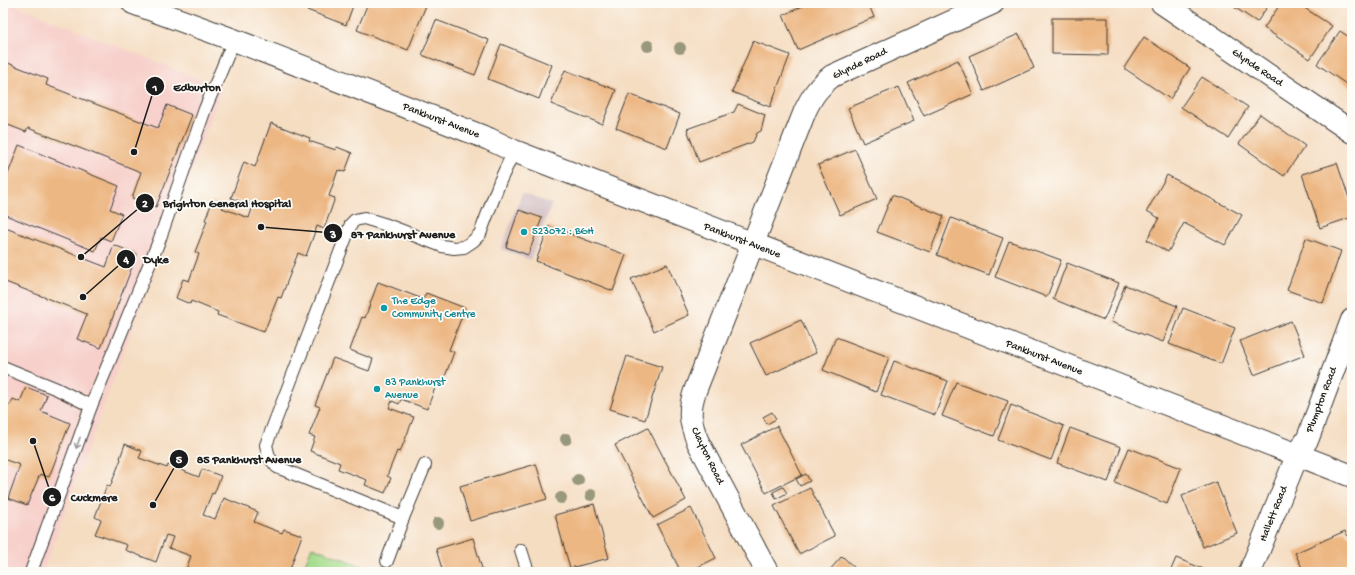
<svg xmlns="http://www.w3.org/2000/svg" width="1355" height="575" font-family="'Gochi Hand',sans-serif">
	<rect width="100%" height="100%" fill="#fdfcf7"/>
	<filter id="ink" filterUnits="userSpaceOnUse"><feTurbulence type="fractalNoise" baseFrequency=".025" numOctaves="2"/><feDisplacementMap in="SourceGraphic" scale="8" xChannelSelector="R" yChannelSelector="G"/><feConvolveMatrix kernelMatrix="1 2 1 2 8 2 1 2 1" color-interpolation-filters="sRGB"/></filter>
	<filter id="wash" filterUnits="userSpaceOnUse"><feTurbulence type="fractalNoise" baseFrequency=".012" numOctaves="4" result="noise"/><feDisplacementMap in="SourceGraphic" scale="16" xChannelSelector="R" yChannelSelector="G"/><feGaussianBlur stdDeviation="0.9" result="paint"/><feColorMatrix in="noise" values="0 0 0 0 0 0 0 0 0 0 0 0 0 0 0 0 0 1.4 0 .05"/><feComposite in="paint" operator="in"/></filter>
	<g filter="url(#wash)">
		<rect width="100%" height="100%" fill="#f5ddc2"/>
		<polygon fill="#f7d0cb" points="3,3 10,3 222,88 96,426 43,572 3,572"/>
		<polygon fill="#d2bec2" points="522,193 552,204 530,260 501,249"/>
		<polygon fill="#a6dd8e" stroke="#617c55" points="312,547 378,572 302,572"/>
		<g id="blocks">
			<g fill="#edb783">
				<polygon points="295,3 354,3 346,25 294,5"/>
				<polygon points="368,3 427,3 408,50 357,30"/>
				<polygon points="810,3 868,3 874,17 798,50 783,15"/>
				<polygon points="1228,3 1270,3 1257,22"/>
				<polygon points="1281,3 1297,3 1332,26 1310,59 1264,28"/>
				<polygon points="1052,18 1108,18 1108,55 1052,54"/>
				<polygon points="436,20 489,40 475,75 422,55"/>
				<polygon points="1340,31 1352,39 1352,88 1317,64"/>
				<polygon points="1019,34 1034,68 984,91 969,56"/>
				<polygon points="1144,37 1190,68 1170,99 1124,68"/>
				<polygon points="753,41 790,55 770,107 732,92"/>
				<polygon points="501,44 552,65 539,99 488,79"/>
				<polygon points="958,60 973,94 924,116 908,83"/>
				<polygon points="3,61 48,79 46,85 158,128 167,105 192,115 156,207 132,198 141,172 28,128 26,132 3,123"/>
				<polygon points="565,70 616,90 602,124 551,104"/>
				<polygon points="1202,77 1248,107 1228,138 1181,107"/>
				<polygon points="899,87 914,121 863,143 848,108"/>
				<polygon points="629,94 680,114 667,148 616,128"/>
				<polygon points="738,104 765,115 761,131 757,133 753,142 699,162 687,129 734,112"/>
				<polygon points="1260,114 1305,146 1284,176 1239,144"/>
				<polygon points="271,123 310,138 309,141 336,150 337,147 352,153 345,172 338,170 329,196 335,198 324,229 317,226 306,256 298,253 281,298 278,297 264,332 217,315 218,312 191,301 190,304 176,298 183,279 189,281 199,254 195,252 207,221 205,220 212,202 223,206 222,208 249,218 253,206 231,198 244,162 255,167"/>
				<polygon points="19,145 119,186 110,209 122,214 111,241 101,237 95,251 3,214 3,187"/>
				<polygon points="855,149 877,199 840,215 818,165"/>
				<polygon points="1337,163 1352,207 1352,217 1320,228 1302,174"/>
				<polygon points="1167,175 1242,215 1225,245 1184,223 1168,252 1147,240 1159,218 1147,211"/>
				<polygon points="892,195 944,216 930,252 877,232"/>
				<polygon points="519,210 542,218 528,255 506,247"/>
				<polygon points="951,218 1003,238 989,275 937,255"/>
				<polygon points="549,226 626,255 613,291 536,261"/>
				<polygon points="3,227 106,267 114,245 137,254 101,348 77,339 87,314 3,281"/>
				<polygon points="1306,238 1341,251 1323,303 1287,290"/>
				<polygon points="1009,241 1061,260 1047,297 995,277"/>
				<polygon points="1067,263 1119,283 1104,320 1053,299"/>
				<polygon points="667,264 689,315 654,331 631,279"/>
				<polygon points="378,282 423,299 426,293 465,308 449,350 454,352 443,382 438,380 427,409 401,399 399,404 392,401 389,408 414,417 400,452 397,451 387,476 391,478 385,493 365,485 367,480 338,469 340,463 310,451 315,437 309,435 320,407 315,405 333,358 369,371 373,359 350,350 362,317 365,318"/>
				<polygon points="1125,285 1177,306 1163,342 1111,322"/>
				<polygon points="1183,308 1235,328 1221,364 1169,344"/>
				<polygon points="801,320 816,353 766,376 750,343"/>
				<polygon points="1291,321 1305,355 1254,375 1240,341"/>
				<polygon points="836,337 889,357 876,392 823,370"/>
				<polygon points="627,356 662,367 645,420 610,409"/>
				<polygon points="894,361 948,381 935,415 881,395"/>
				<polygon points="956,382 1008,401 994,436 942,416"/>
				<polygon points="26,387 47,395 41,411 70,423 49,477 40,474 27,505 8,498 20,465 3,459 3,403 10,405 13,399 20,402"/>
				<polygon points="1011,405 1064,426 1051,460 998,440"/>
				<polygon points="772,412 776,419 767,424 763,417"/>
				<polygon points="777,426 802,475 766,493 741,445"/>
				<polygon points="648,428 686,500 653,518 615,445"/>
				<polygon points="1070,428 1121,447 1108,482 1057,463"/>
				<polygon points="125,444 142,451 139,458 167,468 168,465 199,477 202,469 221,476 214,494 212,493 203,515 215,519 224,498 258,512 254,522 282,533 284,529 302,535 289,572 185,572 191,556 169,548 173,537 166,535 156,562 125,550 127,545 95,534 101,520 95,517 107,485 110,487 121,459 120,458"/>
				<polygon points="1129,448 1181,468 1167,504 1115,483"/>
				<polygon points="536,464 547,499 470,521 460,486"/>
				<polygon points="806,474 810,481 800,486 796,479"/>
				<polygon points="1216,482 1237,533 1203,547 1182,496"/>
				<polygon points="783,487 787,493 776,499 773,492"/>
				<polygon points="810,488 835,536 799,554 774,506"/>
				<polygon points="594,504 609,558 570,568 555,515"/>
				<polygon points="691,508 716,558 688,572 681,572 657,525"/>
				<polygon points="1345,531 1347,535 1352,537 1352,572 1304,572 1295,553"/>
				<polygon points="473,538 483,572 443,572 436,549"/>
				<polygon points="842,556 859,572 828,572"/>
				<polygon points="1176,558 1211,572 1170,572"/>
			</g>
		</g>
	</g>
	<g filter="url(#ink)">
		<use href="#blocks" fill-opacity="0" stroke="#3d3935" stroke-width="1"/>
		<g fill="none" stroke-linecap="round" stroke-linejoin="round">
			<defs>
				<g id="lane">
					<polyline points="3,367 57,389 91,406"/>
					<polyline points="425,465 403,518 277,467 269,457 266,445 351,224 355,220 364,218 387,225 442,246 454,248 464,247 473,241 480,234 500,181 514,151"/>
					<polyline points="521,550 528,572"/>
					<polyline points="387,561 403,518"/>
					<polyline points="31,572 91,406 159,241 205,109 234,40"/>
				</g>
				<g id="street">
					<polyline points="133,3 234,40 489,139 514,151 1352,476"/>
					<polyline points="1162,3 1352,132"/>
					<path d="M 767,572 L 698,442 C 690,423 688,411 695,391 L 805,111 C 812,96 819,86 832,76 L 993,3"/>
					<polyline points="1250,572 1297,456 1308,438 1352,320"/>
				</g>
			</defs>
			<use href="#lane" stroke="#3d3935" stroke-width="14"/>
			<use href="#street" stroke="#3d3935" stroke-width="24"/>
			<use href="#lane" stroke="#fff" stroke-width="12"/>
			<use href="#street" stroke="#fff" stroke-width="22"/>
		</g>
		<g fill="#98987d">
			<circle cx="648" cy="46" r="6"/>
			<circle cx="680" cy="48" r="6"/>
			<circle cx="566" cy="439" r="6"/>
			<circle cx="578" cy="480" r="6"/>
			<circle cx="591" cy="495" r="6"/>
			<circle cx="561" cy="498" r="6"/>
			<circle cx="438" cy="523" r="6"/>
		</g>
		<defs><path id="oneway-shaft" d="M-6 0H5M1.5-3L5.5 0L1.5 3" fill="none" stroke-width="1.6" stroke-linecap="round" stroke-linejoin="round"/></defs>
		<use stroke="#999" href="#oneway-shaft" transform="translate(78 443) rotate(110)"/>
	</g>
	<g fill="#0f9aa8" stroke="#fdfcf7" stroke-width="1.5">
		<circle cx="524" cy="232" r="4"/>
		<circle cx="384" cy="308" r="4"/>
		<circle cx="377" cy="389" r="4"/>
	</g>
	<g text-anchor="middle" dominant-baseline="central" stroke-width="3.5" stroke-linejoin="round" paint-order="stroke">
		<g font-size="11" fill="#1c1c1c" stroke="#fdfcf7">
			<text transform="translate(860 64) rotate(-26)">Glynde Road</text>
			<text transform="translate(1257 68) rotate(34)">Glynde Road</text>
			<text transform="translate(441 121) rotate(21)">Pankhurst Avenue</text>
			<text transform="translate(742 241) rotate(21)">Pankhurst Avenue</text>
			<text transform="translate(1044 358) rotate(21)">Pankhurst Avenue</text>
			<text transform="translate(1322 400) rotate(-69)">Plumpton Road</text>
			<text transform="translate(707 456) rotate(64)">Clayton Road</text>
			<text transform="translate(1274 514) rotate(-68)">Hallett Road</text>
		</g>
		<g font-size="11" fill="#0d838f" stroke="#fdfcf7" text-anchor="start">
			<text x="532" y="232">523072 : BGH</text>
			<text x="392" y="302">The Edge<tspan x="392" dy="13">Community Centre</tspan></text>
			<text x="385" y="383">83 Pankhurst<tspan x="385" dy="13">Avenue</tspan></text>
		</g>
	</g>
	<path fill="none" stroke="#1c1c1c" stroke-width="1.5" d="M134 152L155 86M81 257L145 203M261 227L333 233M83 297L126 259M153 505L179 459M33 441L52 497"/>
	<g fill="#1c1c1c" stroke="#fdfcf7" stroke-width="1.5">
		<circle cx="134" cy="152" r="4"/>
		<circle cx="81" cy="257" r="4"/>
		<circle cx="261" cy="227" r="4"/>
		<circle cx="83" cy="297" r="4"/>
		<circle cx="153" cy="505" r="4"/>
		<circle cx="33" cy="441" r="4"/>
		<circle cx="155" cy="86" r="10"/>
		<circle cx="145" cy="203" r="10"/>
		<circle cx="333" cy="233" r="10"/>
		<circle cx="126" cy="259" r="10"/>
		<circle cx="179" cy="459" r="10"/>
		<circle cx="52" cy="497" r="10"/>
	</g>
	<g font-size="12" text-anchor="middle" font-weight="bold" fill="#fff">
		<text x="155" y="91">1</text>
		<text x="145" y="207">2</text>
		<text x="333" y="238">3</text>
		<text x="126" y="263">4</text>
		<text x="179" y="463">5</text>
		<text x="52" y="501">6</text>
	</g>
	<g font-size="12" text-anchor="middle" font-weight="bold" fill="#1c1c1c" stroke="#fdfcf7" stroke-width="3.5" stroke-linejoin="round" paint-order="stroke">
		<text x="197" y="91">Edburton</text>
		<text x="227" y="207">Brighton General Hospital</text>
		<text x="403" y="238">87 Pankhurst Avenue</text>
		<text x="156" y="263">Dyke</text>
		<text x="249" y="463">85 Pankhurst Avenue</text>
		<text x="94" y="501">Cuckmere</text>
	</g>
	<rect width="1355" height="575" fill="none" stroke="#fdfcf7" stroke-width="16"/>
</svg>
